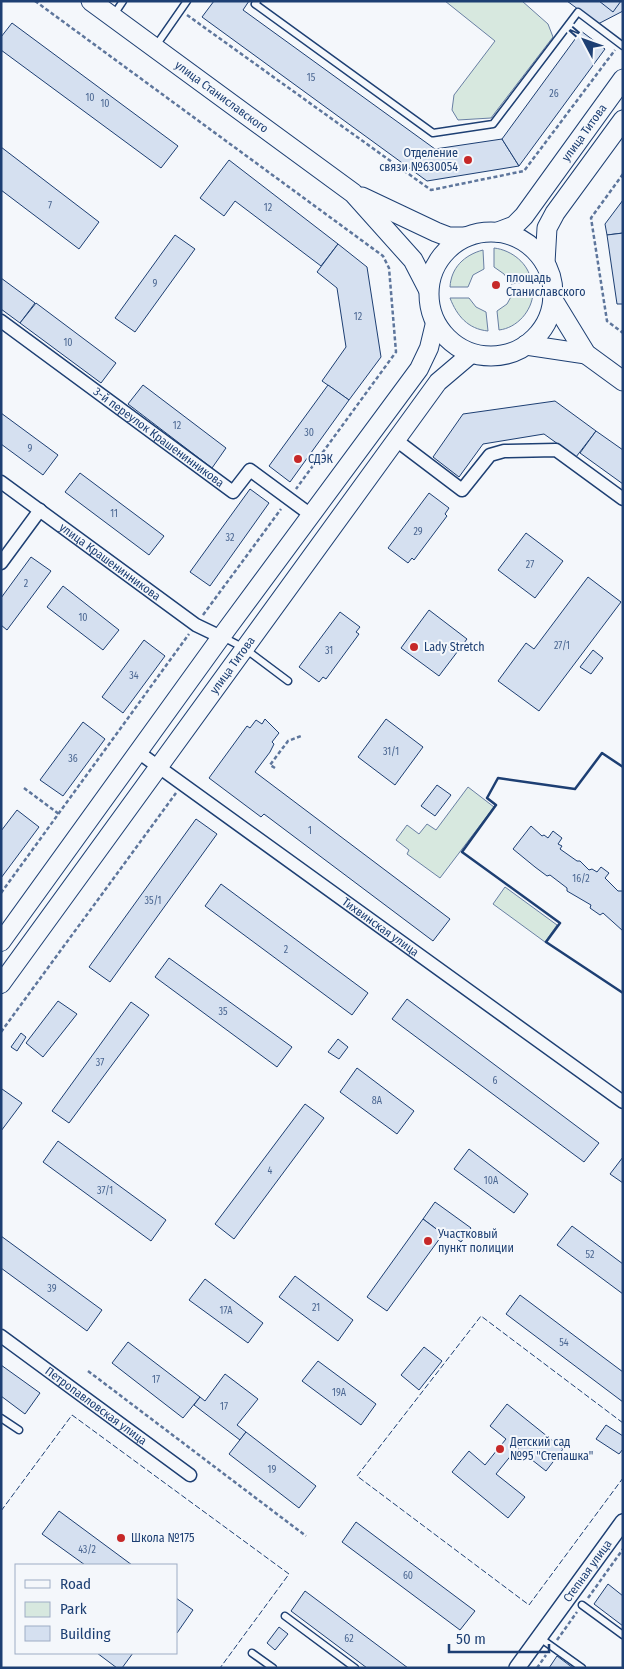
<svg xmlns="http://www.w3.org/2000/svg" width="624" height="1669" font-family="'Fira Sans Condensed',sans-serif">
	<rect width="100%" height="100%" fill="#f4f7fb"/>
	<g fill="#d7e8df" stroke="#687fa3">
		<polygon points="445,1 522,1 548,24 553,37 491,118 458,120 452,110 454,95 495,41"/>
		<path d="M 494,248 C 512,250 529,264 531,281 L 511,284 L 504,274 L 494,267 Z"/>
		<path d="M 483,250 L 484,269 L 473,275 L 468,287 L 450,287 C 451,268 464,255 483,250 Z"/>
		<path d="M 513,293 L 533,293 C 532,311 517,328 499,330 L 497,311 L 507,304 Z"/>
		<path d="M 450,298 L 469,298 L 476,307 L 486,312 L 488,331 C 468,329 457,316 450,298 Z"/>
		<polygon points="468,787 494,807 440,878 407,854 409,850 396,840 407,825 419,834 427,824 436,830"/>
		<polygon points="505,887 557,925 545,942 493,904"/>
	</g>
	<g fill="#d5e0f0" stroke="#1d3f73">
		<polygon points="214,1 249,1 243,10 435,149 502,139 519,166 427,181 202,17"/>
		<polygon points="567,1 623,1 623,11 598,24"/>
		<polygon points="599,1 621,1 613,12"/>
		<polygon points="12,23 178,146 161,168 1,50 1,37"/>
		<polygon points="581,31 605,49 519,166 502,139"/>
		<polygon points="1,147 99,222 79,249 1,190"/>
		<polygon points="229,160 338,244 321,266 235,201 224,216 200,198"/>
		<polygon points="623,200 623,233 607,235 605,224"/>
		<polygon points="623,233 623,304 617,304 607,235"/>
		<polygon points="175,235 195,249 135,332 115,318"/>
		<polygon points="338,244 367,267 381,357 349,400 322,381 346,347 337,288 317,272"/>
		<polygon points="1,278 35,303 20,323 1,309"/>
		<polygon points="36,303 116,363 101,383 20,323"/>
		<polygon points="143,385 226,448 212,468 128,404"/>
		<polygon points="328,385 349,400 290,482 269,466"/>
		<polygon points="555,401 596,431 576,457 544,434 483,444 459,477 433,457 463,414"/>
		<polygon points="1,413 58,455 43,475 1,444"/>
		<polygon points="596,431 623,450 623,484 580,453"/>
		<polygon points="80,473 164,536 149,555 65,492"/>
		<polygon points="250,489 269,503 210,586 190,572"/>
		<polygon points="429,493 449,508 445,514 447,516 414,560 412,558 408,563 388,548"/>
		<polygon points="526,533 563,561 535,598 498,570"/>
		<polygon points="31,557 51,571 7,630 1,625 1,598"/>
		<polygon points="588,577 621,602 539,711 498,681 526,643 534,649"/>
		<polygon points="63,586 119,630 103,650 47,607"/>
		<polygon points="429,610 467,639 439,676 401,648"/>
		<polygon points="340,612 360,627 356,632 359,634 326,679 323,677 319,682 299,667"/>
		<polygon points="144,640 165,656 123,713 102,697"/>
		<polygon points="593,650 603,658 591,674 580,667"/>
		<polygon points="265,719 279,733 272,742 274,744 270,752 255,772 450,919 433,941 264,814 261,817 209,778 247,726 250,728 256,720 262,724"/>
		<polygon points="386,719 423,747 395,785 358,757"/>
		<polygon points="83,722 105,739 63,796 40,780"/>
		<polygon points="437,785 451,795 435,816 421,806"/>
		<polygon points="17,810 39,827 1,878 1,831"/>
		<polygon points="196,819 217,834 110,982 89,967"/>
		<polygon points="531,826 542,836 544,835 548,838 553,831 562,838 558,844 562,846 560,849 577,861 580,861 589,870 592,869 597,872 601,867 609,873 605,878 618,891 623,891 623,931 603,913 600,915 590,908 591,905 567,891 567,888 550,875 547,876 535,867 513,849"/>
		<polygon points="221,884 368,993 352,1015 205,906"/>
		<polygon points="169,958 292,1047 277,1067 155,977"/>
		<polygon points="407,999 599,1143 584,1162 392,1019"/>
		<polygon points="58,1001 77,1014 43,1057 26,1043"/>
		<polygon points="131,1002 149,1015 69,1123 52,1111"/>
		<polygon points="21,1033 26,1037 17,1051 11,1047"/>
		<polygon points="338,1039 348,1047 339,1059 328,1052"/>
		<polygon points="357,1068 414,1111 397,1134 340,1092"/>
		<polygon points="2,1089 22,1103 1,1131 1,1089"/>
		<polygon points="305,1104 324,1118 234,1239 215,1224"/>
		<polygon points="58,1141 166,1220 151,1241 43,1162"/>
		<polygon points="469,1149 528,1194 514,1213 454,1169"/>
		<polygon points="623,1157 623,1183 610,1174"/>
		<polygon points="435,1202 471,1228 461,1242 445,1230 443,1234 423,1219"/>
		<polygon points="423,1219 443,1234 387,1311 367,1297"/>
		<polygon points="572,1226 623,1264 623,1294 557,1245"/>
		<polygon points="1,1236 102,1310 87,1331 1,1268"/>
		<polygon points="295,1276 353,1320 338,1341 279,1297"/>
		<polygon points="205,1279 263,1323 248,1343 189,1300"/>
		<polygon points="520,1295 623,1372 623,1402 506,1314"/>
		<polygon points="128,1342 200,1397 183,1418 112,1363"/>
		<polygon points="424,1347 442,1361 419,1390 401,1375"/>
		<polygon points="318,1361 376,1404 361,1425 302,1381"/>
		<polygon points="1,1365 40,1393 25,1414 1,1396"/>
		<polygon points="225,1374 258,1399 237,1425 246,1432 240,1440 194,1405 200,1397 205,1401"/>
		<polygon points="507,1404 563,1449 546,1471 517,1448 496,1474 525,1497 508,1518 452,1472 469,1451 485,1465 506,1439 490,1426"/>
		<polygon points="606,1425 623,1436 623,1449 619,1454 596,1439"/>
		<polygon points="246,1432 316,1486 299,1508 229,1454"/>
		<polygon points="59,1511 132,1565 85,1565 42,1534"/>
		<polygon points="356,1522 475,1611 460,1630 342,1542"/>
		<polygon points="608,1584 623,1596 623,1626 594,1604"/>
		<polygon points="305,1591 408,1668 367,1668 291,1611"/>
		<polygon points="176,1598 193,1610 177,1633 176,1633"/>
		<polygon points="279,1627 288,1634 275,1650 267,1643"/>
		<polygon points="97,1653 133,1653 122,1668 117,1668"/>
		<polygon points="557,1656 573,1668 549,1668"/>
	</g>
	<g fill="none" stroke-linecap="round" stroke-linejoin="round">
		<defs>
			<g id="service">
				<polyline points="257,1 255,4 433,133 493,124 578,12 623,46"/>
				<polyline points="113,16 123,1"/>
				<polyline points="155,47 187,1"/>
				<polyline points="223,637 244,648 288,681"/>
				<polyline points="1,1418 19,1430"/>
				<polyline points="582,1605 623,1635"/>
				<polyline points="285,1616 355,1668"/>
				<polyline points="540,1638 582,1668"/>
				<polyline points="252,1653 273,1668"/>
			</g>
			<g id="minor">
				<path id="s1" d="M 1,321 L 233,492 L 250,470 L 311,515"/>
				<polyline points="396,440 462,490 490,455 504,451 556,450 623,499"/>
				<path id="s2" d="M 1,482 L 196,625 L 221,637"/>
				<polyline points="1,563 40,510"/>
				<path id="s3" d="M 138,752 L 623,1102"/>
				<path id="s4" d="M 1,1336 L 190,1475"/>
			</g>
			<g id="tertiary">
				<path id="s5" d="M 517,1668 L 623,1522"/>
			</g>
			<g id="secondary">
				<polyline points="1,942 221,637 419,369 429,348 435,323"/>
				<path id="s6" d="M 1,984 L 438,382 L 471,354"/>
			</g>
			<g id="primary">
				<path id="s7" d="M 91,1 L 353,193 L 413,260 L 428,289"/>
				<polyline points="362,197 436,232 449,237 465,237"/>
				<circle cx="491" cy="294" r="62"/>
				<path id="s8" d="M 498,232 L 514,226 L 524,216 L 623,79"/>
				<polyline points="545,263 547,228 555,213 623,120"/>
				<polyline points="553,300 586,354 623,381"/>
				<polyline points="526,345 586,354"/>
			</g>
		</defs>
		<use href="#service" stroke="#1d3f73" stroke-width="9"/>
		<use href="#minor" stroke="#1d3f73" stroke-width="15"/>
		<use href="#tertiary" stroke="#1d3f73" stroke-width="18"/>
		<use href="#secondary" stroke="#1d3f73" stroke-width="20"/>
		<use href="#primary" stroke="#1d3f73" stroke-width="21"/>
		<g stroke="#5e769c" stroke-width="2.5" stroke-dasharray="4 2.5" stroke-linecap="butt">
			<polyline points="35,1 383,256 389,268 396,352 296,489"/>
			<polyline points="187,15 431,190 524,171 615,50"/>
			<polyline points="623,174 591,218 607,321 623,333"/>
			<polyline points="203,615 281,509"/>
			<polyline points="275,768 270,765 288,741 301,736"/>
			<polyline points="24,788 59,814"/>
			<polyline points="1,893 189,634"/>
			<polyline points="1,1032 176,793"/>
			<polyline points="88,1371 306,1536"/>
			<polyline points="588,1598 623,1549"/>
			<polyline points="557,1640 577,1612"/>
			<polyline points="537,1668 546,1655"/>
		</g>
		<use href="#service" stroke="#f4f7fb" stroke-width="6"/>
		<use href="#minor" stroke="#f4f7fb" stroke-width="12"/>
		<use href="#tertiary" stroke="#f4f7fb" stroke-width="15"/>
		<use href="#secondary" stroke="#f4f7fb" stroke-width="18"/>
		<use href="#primary" stroke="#f4f7fb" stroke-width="19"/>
		<g stroke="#1d3f73" stroke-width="1" stroke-dasharray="6 2.5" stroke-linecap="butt">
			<polyline points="623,1423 481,1316 357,1476 529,1605 623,1478"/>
			<polyline points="1,1511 72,1415 289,1574 220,1668"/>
		</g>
		<polyline stroke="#1d3f73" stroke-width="2.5" points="623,767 602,753 575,789 498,778 487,798 496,805 462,852 560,923 546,942 623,993"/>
	</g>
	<g fill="#c62828" stroke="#f4f7fb" stroke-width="2">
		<circle cx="468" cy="160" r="5"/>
		<circle cx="496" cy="285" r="5"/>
		<circle cx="298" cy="459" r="5"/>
		<circle cx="414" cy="647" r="5"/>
		<circle cx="428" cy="1241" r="5"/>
		<circle cx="500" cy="1449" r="5"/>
		<circle cx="121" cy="1538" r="5"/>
	</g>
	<g text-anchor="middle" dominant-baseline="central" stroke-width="4" stroke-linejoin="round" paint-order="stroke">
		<g font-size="10" fill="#4b6792">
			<text x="311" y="78">15</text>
			<text x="554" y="94">26</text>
			<text x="90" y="98">10</text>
			<text x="105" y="104">10</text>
			<text x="50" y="206">7</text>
			<text x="268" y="208">12</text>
			<text x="155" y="284">9</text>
			<text x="358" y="317">12</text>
			<text x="68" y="343">10</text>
			<text x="177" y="426">12</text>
			<text x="309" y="433">30</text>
			<text x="30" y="449">9</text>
			<text x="114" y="514">11</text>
			<text x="418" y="532">29</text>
			<text x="230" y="538">32</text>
			<text x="530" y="565">27</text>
			<text x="26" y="584">2</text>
			<text x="83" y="618">10</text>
			<text x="562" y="646">27/1</text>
			<text x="329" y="651">31</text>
			<text x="134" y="676">34</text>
			<text x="391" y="752">31/1</text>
			<text x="73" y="759">36</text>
			<text x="310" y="831">1</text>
			<text x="581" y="879">16/2</text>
			<text x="153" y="901">35/1</text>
			<text x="286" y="950">2</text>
			<text x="223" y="1012">35</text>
			<text x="100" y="1063">37</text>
			<text x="495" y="1081">6</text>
			<text x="377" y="1101">8А</text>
			<text x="270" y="1171">4</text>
			<text x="491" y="1181">10А</text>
			<text x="105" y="1191">37/1</text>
			<text x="590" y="1255">52</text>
			<text x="52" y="1289">39</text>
			<text x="316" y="1308">21</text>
			<text x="226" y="1311">17А</text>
			<text x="564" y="1343">54</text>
			<text x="156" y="1380">17</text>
			<text x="339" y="1393">19А</text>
			<text x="224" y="1407">17</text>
			<text x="272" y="1470">19</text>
			<text x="87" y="1550">43/2</text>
			<text x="408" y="1576">60</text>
			<text x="349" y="1639">62</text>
		</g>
		<g font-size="12" fill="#1d3f73" stroke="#f4f7fb">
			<text stroke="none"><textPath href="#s7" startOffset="162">улица Станиславского</textPath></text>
			<text stroke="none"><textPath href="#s8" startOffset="134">улица Титова</textPath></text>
			<text stroke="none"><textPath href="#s1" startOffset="196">3-й переулок Крашенинникова</textPath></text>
			<text stroke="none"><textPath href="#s2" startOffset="135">улица Крашенинникова</textPath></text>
			<text stroke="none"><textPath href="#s6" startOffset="394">улица Титова</textPath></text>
			<text stroke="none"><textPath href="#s3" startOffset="299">Тихвинская улица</textPath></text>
			<text stroke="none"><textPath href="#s4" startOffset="118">Петропавловская улица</textPath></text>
			<text stroke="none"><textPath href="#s5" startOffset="120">Степная улица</textPath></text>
		</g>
		<g font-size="12" fill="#1d3f73" stroke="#f4f7fb" text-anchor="start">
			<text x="458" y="153" text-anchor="end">Отделение<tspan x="458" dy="14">связи №630054</tspan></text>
			<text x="506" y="278">площадь<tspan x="506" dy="14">Станиславского</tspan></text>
			<text x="308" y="459">СДЭК</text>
			<text x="424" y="647">Lady Stretch</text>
			<text x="438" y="1234">Участковый<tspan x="438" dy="14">пункт полиции</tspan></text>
			<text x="510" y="1442">Детский сад<tspan x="510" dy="14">№95 "Степашка"</tspan></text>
			<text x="131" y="1538">Школа №175</text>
		</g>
	</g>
	<rect width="624" height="1669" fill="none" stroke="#1d3f73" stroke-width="5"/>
	<rect x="15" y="1564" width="162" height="90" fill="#f4f7fb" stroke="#9eadc5"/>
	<rect x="25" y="1580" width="25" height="8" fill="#f4f7fb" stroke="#9eadc5"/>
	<text x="60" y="1589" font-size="15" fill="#1d3f73">Road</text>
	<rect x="25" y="1602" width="25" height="15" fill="#d7e8df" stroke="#9eadc5"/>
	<text x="60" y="1614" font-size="15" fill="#1d3f73">Park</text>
	<rect x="25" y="1626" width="25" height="15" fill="#d5e0f0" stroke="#9eadc5"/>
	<text x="60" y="1639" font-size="15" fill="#1d3f73">Building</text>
	<g transform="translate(584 40) rotate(311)" stroke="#f4f7fb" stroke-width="4" paint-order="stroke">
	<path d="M0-4L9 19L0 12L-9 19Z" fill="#1d3f73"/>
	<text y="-8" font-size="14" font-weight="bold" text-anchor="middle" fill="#1d3f73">N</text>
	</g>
	<path d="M449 1644v8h100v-8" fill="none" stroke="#1d3f73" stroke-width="2.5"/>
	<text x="456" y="1644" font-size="15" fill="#1d3f73" stroke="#f4f7fb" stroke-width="4" paint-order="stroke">50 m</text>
</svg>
